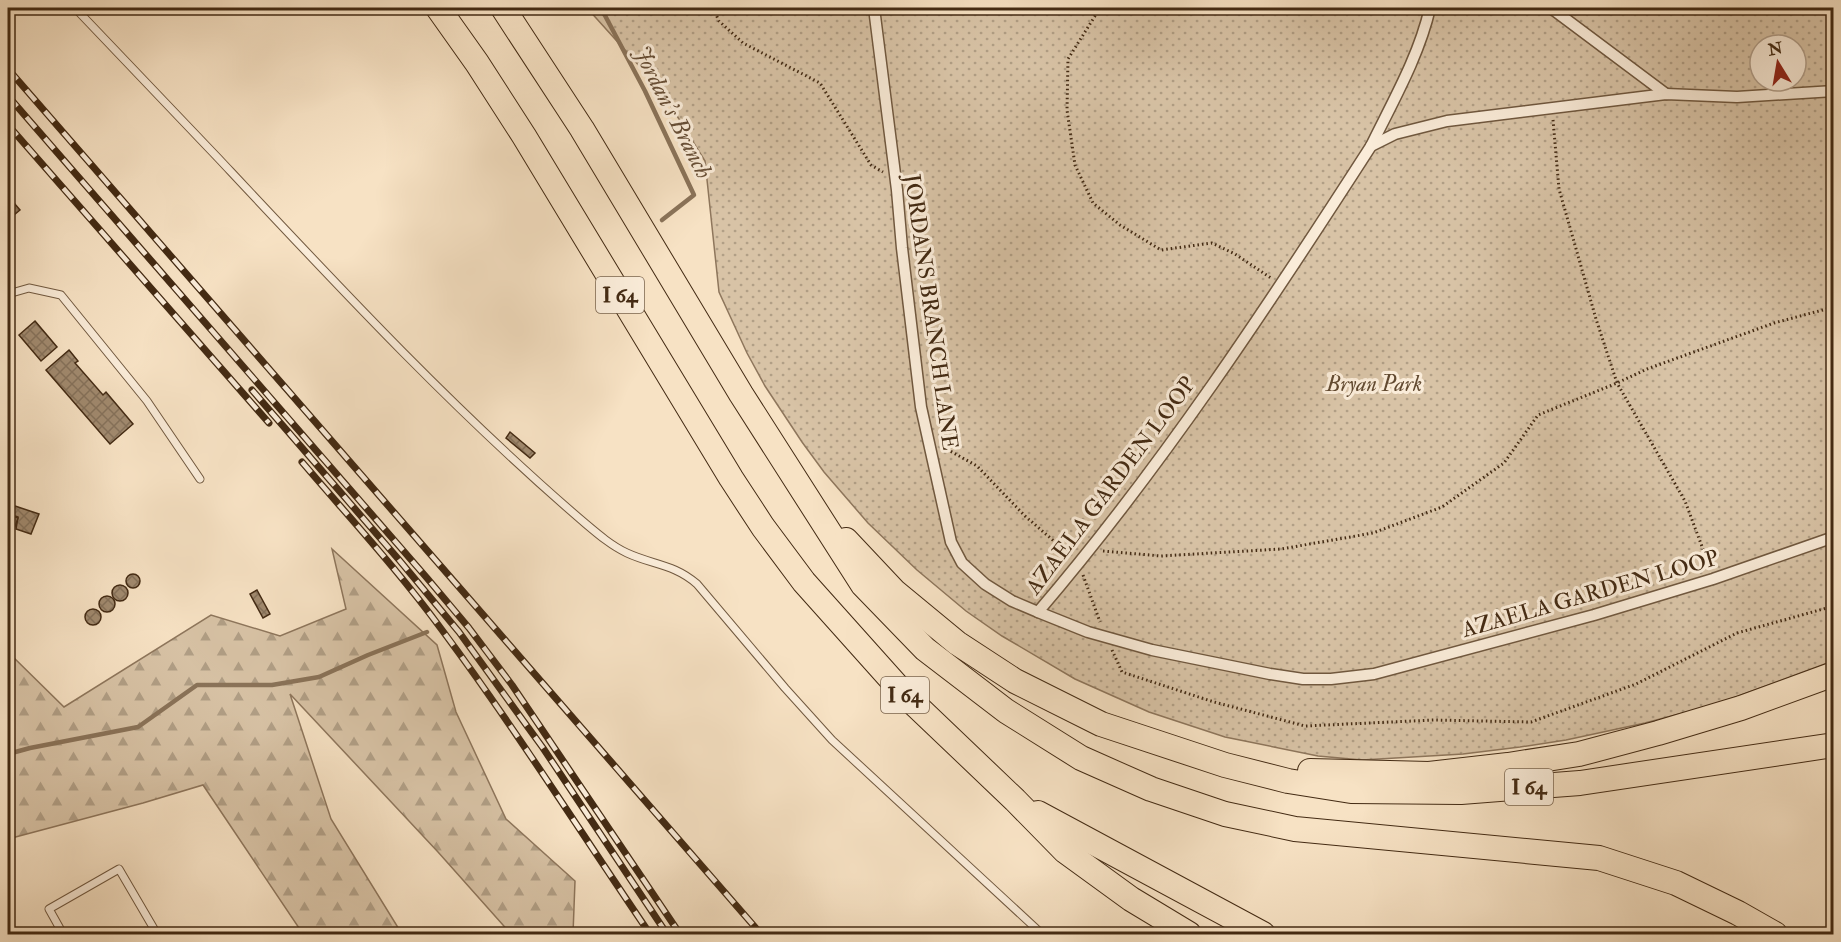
<svg xmlns="http://www.w3.org/2000/svg" width="1841" height="942" viewBox="0 0 1841 942" font-family="'IM FELL Double Pica',serif">
<defs>
<pattern id="grass-dots" width="8" height="8" patternUnits="userSpaceOnUse" patternTransform="scale(1.5)"><rect width="8" height="8" fill="#d8c3a6"/><path d="M2 2h.1M6 6h.1" fill="none" stroke="#b19f86" stroke-width="1.8" stroke-linecap="round"/></pattern>
<pattern id="forest-firs" width="22" height="20" patternUnits="userSpaceOnUse" patternTransform="scale(1.5)"><rect width="22" height="20" fill="#d8c3a6"/><path d="M5 1l3.5 6h-7zM16 11l3.5 6h-7z" fill="#b19f86"/></pattern>
<pattern id="building-cross-hatch" width="8" height="8" patternUnits="userSpaceOnUse" patternTransform="scale(1.5)"><rect width="8" height="8" fill="#a18a6f"/><path d="M0 0l8 8M0 8l8-8" fill="none" stroke="#85715a"/></pattern>
</defs>
<rect width="100%" height="100%" fill="#f7e2c4"/>
<filter id="stains"><feTurbulence type="fractalNoise" baseFrequency=".00333" numOctaves="4"/><feColorMatrix values="0 0 0 0 .2 0 0 0 0 .09 0 0 0 0 .02 0 0 0 .5 -.17"/></filter>
<radialGradient id="worn" r=".72"><stop offset=".6" stop-color="#630" stop-opacity="0"/><stop offset="1" stop-color="#630" stop-opacity=".3"/></radialGradient>
<path fill="url(#grass-dots)" stroke="#8e765c" stroke-width="1.5" fill-rule="evenodd" d="M587 8H1833V661L1717 704 1645 723 1566 740 1520 747 1463 754 1362 760 1318 756 1225 737 1149 712 1075 679 1002 636 966 611 917 570 868 523 824 472 802 442 765 386 747 353 719 292 705 161 661 90ZM1760 45H1796V81H1760Z"/>
<path fill="url(#forest-firs)" stroke="#8e765c" stroke-width="1.5" d="M332 549 437 645 456 712 506 819 575 881 573 934H511L438 852 290 694 331 819 402 934H303L203 785 143 803 8 839V652L64 707 211 615 280 636 346 609Z"/>
<g fill="none" stroke-linecap="round" stroke-linejoin="round">
<g stroke="#8a7359" stroke-width="4.5">
<path d="M601 8 645 91 694 195 662 220"/>
<path d="M8 754 30 748 138 727 197 685H272L319 677 368 655 427 632"/>
</g>
</g>
<g fill="url(#building-cross-hatch)" stroke="#432a13" stroke-width="1.5">
<path d="M8 184 14 191 8 196 20 210 14 215 8 208Z"/>
<path d="M35 321 57 347 41 361 19 335Z"/>
<path d="M69 350 78 361 75 363 103 395 106 392 133 424 110 444 46 370Z"/>
<path d="M510 432 535 453 530 458 506 438Z"/>
<path d="M15 506 39 514 31 534 16 529 18 517 12 515Z"/>
<path d="M8 515 18 518 9 544 8 543Z"/>
<circle cx="133" cy="581" r="7"/>
<circle cx="120" cy="593" r="8"/>
<path d="M257 590 270 614 263 618 250 594Z"/>
<circle cx="107" cy="604" r="8"/>
<circle cx="93" cy="617" r="8"/>
</g>
<g fill="none" stroke-linecap="round" stroke-linejoin="round">
<defs>
<g id="service">
<path d="M75 8C123 58 171 108 219 159 337 285 455 412 586 524 599 535 612 546 627 553 653 565 674 564 697 584L785 688 832 740 1042 934"/>
<path d="M8 294 29 288 61 295 147 401 200 479"/>
<path d="M63 934 49 909 119 869 157 934"/>
</g>
<g id="pedestrian">
<path d="M874 8 897 190 902 248 921 407 951 542 962 563 985 584 1012 601 1038 612"/>
<path d="M1551 8 1666 94"/>
<path d="M1834 91 1737 97 1666 94 1447 121 1395 134 1371 146C1268 306 1162 467 1038 612L1088 632 1152 650 1270 674 1303 679H1331L1374 674 1594 615 1713 579 1834 537"/>
<path d="M1371 146C1393 101 1419 56 1430 8"/>
</g>
<g id="motorway">
<path d="M438 8 477 63 524 136 731 478 763 527 804 582 906 696 1015 800 1065 851 1131 899 1189 934"/>
<path d="M503 8 582 129 741 394 863 585 925 649 1006 711 1081 758 1151 789 1225 814 1295 829 1599 858 1676 883 1738 913 1775 934"/>
<path d="M846 540 894 591 957 643 1015 681 1101 724 1225 765 1288 781 1351 791 1461 792 1580 783 1834 745"/>
<path d="M1310 771 1429 774 1508 765 1579 754 1658 733 1741 708 1834 674"/>
<path d="M1038 813 1263 934"/>
</g>
</defs>
<use href="#service" stroke="#70583f" stroke-width="9"/>
<use href="#pedestrian" stroke="#70583f" stroke-width="13"/>
<use href="#motorway" stroke="#432a13" stroke-width="26"/>
<g stroke="#432a13" stroke-width="3" stroke-dasharray="1.5 3" stroke-linecap="butt">
<path d="M713 8 719 21 743 43 820 83 871 165 883 172"/>
<path d="M1100 8 1068 59 1067 110 1075 165 1093 203 1120 225 1161 250 1212 243 1235 254 1271 278"/>
<path d="M1553 120 1559 189 1596 319 1617 383 1685 501 1710 568"/>
<path d="M943 447 977 466 1025 516 1070 555"/>
<path d="M1103 551 1161 556 1281 549 1373 533 1442 507 1504 463 1538 415 1617 383 1647 369 1774 323 1834 307"/>
<path d="M1083 575 1100 622"/>
<path d="M1112 650 1122 672 1214 702 1305 726 1434 720 1531 722 1636 684 1737 633 1834 606"/>
</g>
<use href="#service" stroke="#faecd9" stroke-width="7"/>
<use href="#pedestrian" stroke="#faecd9" stroke-width="10"/>
<use href="#motorway" stroke="#f7e2c4" stroke-width="24"/>
<defs>
<g id="rail">
<path d="M8 69 761 934"/>
<path d="M8 96 427 578 469 628 512 685 680 934"/>
<path d="M8 125 269 423"/>
<path d="M252 390 400 561 459 632 543 748 667 934"/>
<path d="M302 462C349 517 399 571 442 630 515 728 581 833 650 934"/>
</g>
</defs>
<use href="#rail" stroke="#432a13" stroke-width="7"/>
<use href="#rail" stroke="#faecd9" stroke-width="4.5" stroke-dasharray="14" stroke-linecap="butt"/>
</g>
<g text-anchor="middle" stroke-width="6" stroke-linejoin="round" paint-order="stroke">
<g fill="#faecd9" stroke="#7a644e" stroke-width="1.5">
<rect x="596" y="277" width="48" height="36" rx="4.5"/>
<rect x="881" y="677" width="48" height="36" rx="4.5"/>
<rect x="1505" y="769" width="48" height="36" rx="4.5"/>
</g>
<g font-size="21" font-weight="bold" fill="#432a13">
<text x="620" y="302">I 64</text>
<text x="905" y="702">I 64</text>
<text x="1529" y="794">I 64</text>
</g>
<g font-size="22" fill="#432a13" stroke="#faecd9">
<text transform="translate(932 312) rotate(82)" y="8">JORDANS BRANCH LANE</text>
<text transform="translate(1110 485) rotate(-53)" y="8">AZAELA GARDEN LOOP</text>
<text transform="translate(1590 593) rotate(-16)" y="8">AZAELA GARDEN LOOP</text>
</g>
<g font-size="22" font-style="italic" fill="#614930" stroke="#faecd9">
<text x="1374" y="391">Bryan Park</text>
</g>
<g font-size="24" font-style="italic" fill="#674e36" stroke="#faecd9">
<text transform="translate(673 112) rotate(63)" y="8">Jordan's Branch</text>
</g>
</g>
<rect width="1841" height="942" fill="none" stroke="#f7e2c4" stroke-width="30"/>
<rect x="9" y="9" width="1823" height="924" fill="none" stroke="#432a13" stroke-width="3"/>
<rect x="15" y="15" width="1811" height="912" fill="none" stroke="#432a13" stroke-width="1.5"/>
<g transform="translate(1778 63) rotate(349)"><circle r="28" fill="#faecd9" stroke="#b19e8a" stroke-width="1.5"/>
<path d="M0-4.5L10 22L0 15L-10 22Z" fill="#8f2418"/>
<text y="-9" font-size="16" font-weight="bold" text-anchor="middle" fill="#432a13">N</text>
</g>
<rect width="100%" height="100%" filter="url(#stains)"/>
<rect width="100%" height="100%" fill="url(#worn)"/>
</svg>
